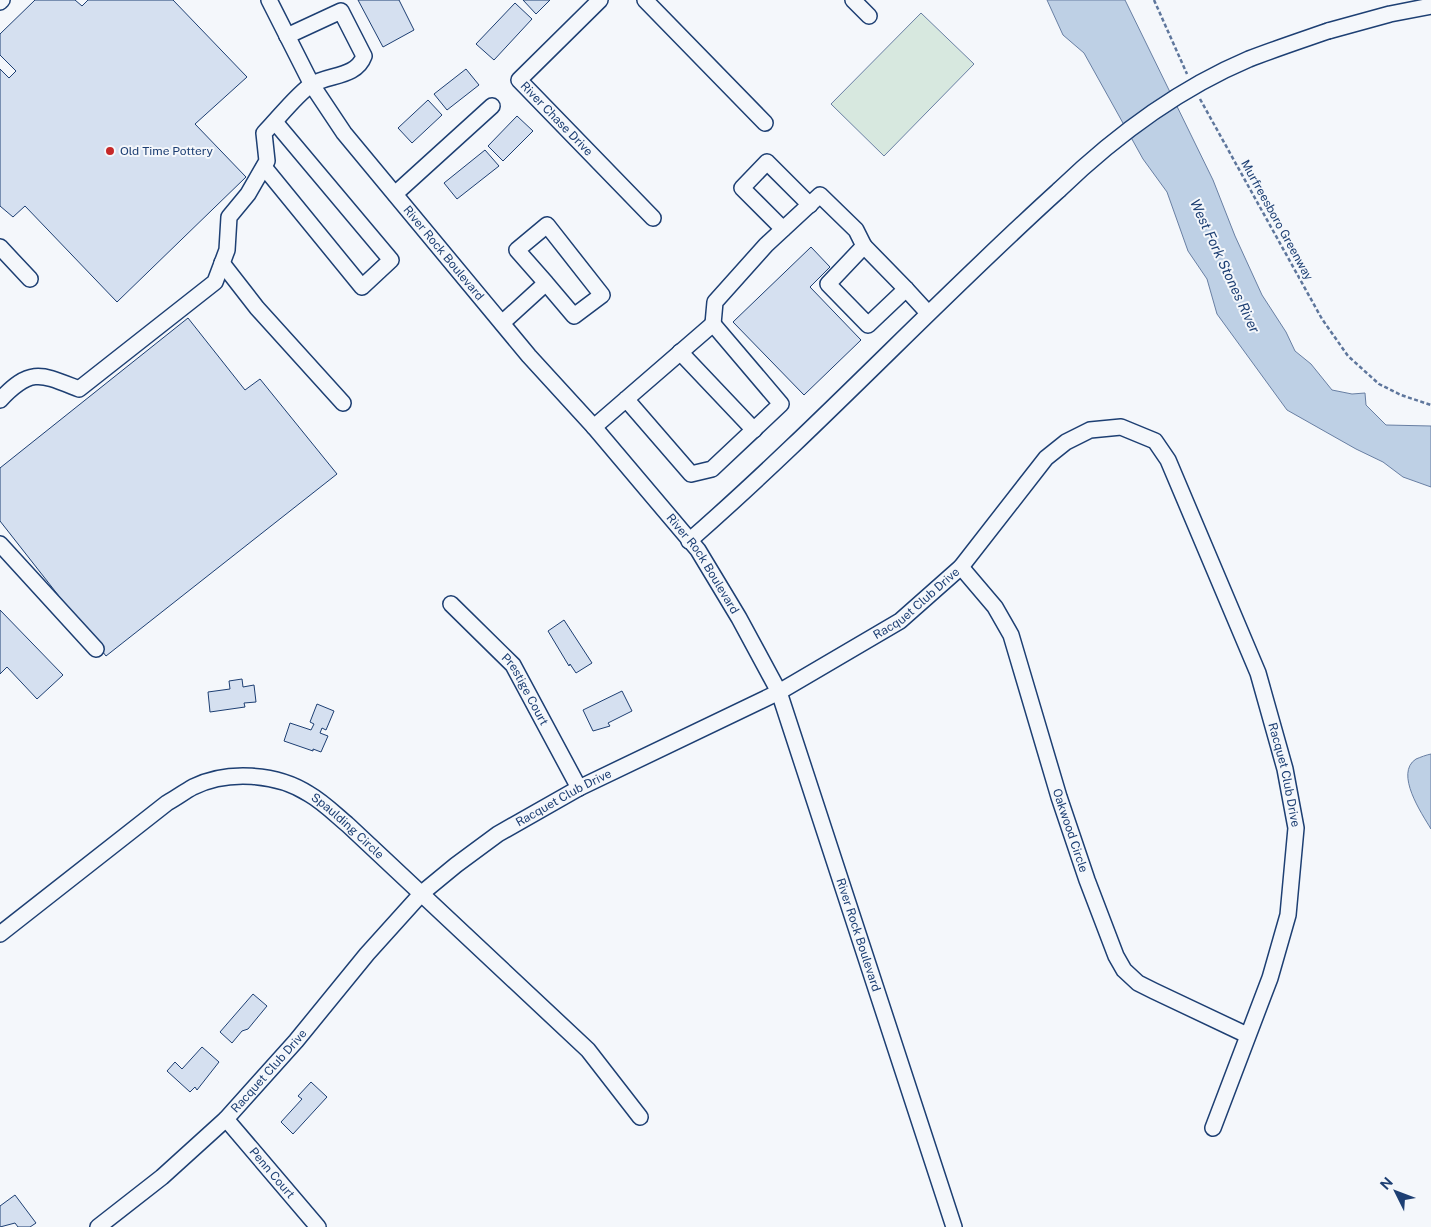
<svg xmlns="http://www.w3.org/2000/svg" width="1431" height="1227" viewBox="0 0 1431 1227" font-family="'Public Sans',sans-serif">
<rect width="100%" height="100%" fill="#f4f7fb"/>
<path fill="#d7e8df" stroke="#687fa3" d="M921 13 974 64 884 156 831 104Z"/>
<g fill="#bed0e5" stroke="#687fa3">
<path d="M1047 0H1125L1213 180 1235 236 1262 295 1286 332 1295 351 1311 364 1332 390 1352 394 1365 393 1366 405 1386 425 1431 426V487L1403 477 1383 462 1356 449 1287 410 1217 314 1207 279 1188 251 1167 192 1143 159 1084 53 1063 35Z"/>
<path d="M1431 754V829C1422 814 1394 773 1416 759 1421 757 1426 755 1431 754Z"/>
</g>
<g fill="#d5e0f0" stroke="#1d3f73">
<path d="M35 0H75L82 6 88 0H173L247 77 195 124 246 177 117 302 25 206 13 217 0 206V69L9 78 16 71 0 55V34Z"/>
<path d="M358 0H399L414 30 383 47Z"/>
<path d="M523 0H550L536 14Z"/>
<path d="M515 3 532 19 494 60 476 44Z"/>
<path d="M466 69 479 85 447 110 434 94Z"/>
<path d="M428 100 442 115 412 143 398 128Z"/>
<path d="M517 116 533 131 503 161 488 146Z"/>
<path d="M485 150 499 166 457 199 444 183Z"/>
<path d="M811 247 830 267 810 287 861 340 804 395 733 322Z"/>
<path d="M188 318 245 390 260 379 337 474 106 656 0 521V468Z"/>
<path d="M0 610 63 675 37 699 7 667 0 674Z"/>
<path d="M564 620 592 663 576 673 570 664 569 666 548 631Z"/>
<path d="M242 679 243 687 254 685 256 702 244 703 245 707 210 712 208 692 230 689 229 681Z"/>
<path d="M622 691 632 711 608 723 610 726 593 731 583 710Z"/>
<path d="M317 704 334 711 326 730 322 728 320 733 328 736 321 752 313 749V751L284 741 290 723 311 730 314 724 310 722Z"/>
<path d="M253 994 267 1006 248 1029 242 1031 232 1043 220 1032Z"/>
<path d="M202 1047 219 1062 197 1090 195 1087 190 1092 167 1071 175 1062 182 1069Z"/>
<path d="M311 1082 327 1097 293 1134 281 1122 302 1099 298 1096Z"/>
<path d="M15 1195 36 1223 30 1227H18L15 1223 0 1227V1206Z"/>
</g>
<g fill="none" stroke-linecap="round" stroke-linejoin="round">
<defs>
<g id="minor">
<path id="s1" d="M269 0 312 85 344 133 529 356 594 427 698 550 739 618 779 692 954 1227"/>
<path id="s2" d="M600 0 519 80 653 218"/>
<path d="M645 0 765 123"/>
<path d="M853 0 869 16"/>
<path d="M0 2 2 0"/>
<path d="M1328 31 1390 14 1431 6"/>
<path d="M264 167 362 287 391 260 275 122"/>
<path d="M395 194 492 106"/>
<path d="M783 229 742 188 767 162 810 205"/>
<path d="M864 246 906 289"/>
<path d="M0 247 30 279"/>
<path d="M222 263 257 308 343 403"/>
<path d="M502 323 546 283 517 250 547 225 602 295 574 316 546 283"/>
<path d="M713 324 715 302 766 245 820 195 856 230 864 246 828 284 868 325 906 289 928 313"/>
<path d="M680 352 754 430"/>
<path d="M0 400C31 367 41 374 79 389L215 282 227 250 229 217 248 194 267 161 264 133C277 120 297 94 311 85 329 74 356 78 364 56L341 11 287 36"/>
<path d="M594 427 713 324 781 404 712 469 691 474 626 399"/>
<path d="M689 541C817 429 933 304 1059 190"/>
<path d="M0 544 96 649"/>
<path id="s3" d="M961 567 995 607 1011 635 1059 797 1087 880 1116 956 1124 970 1138 983 1154 991 1247 1035"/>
<path id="s4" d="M451 604 513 665 579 788"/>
<path id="s5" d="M0 934 167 803C176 798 184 792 193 787 227 770 277 773 309 794 323 802 335 814 348 825L588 1050 640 1117"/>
<path id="s6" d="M226 1119 318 1227"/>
<path id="s7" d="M98 1227 162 1177 226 1119 296 1041 367 954 422 893 456 865 498 834 579 788 779 692 900 621 961 567 1046 458 1066 442 1090 430 1121 427 1155 441 1168 460 1258 673 1285 769 1296 828 1288 915 1270 978 1213 1128"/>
</g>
</defs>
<use href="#minor" stroke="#1d3f73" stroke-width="18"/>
<g stroke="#5e769c" stroke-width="2.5" stroke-dasharray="4 2.5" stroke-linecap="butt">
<path d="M1154 0 1187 74"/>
<path d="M1200 99 1322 319 1348 356 1379 384 1401 395 1431 405"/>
</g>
<use href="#minor" stroke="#f4f7fb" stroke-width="15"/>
<defs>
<path id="minor-bridge" d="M1059 190C1114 137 1178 89 1249 59 1275 49 1302 40 1328 31"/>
</defs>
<use href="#minor-bridge" stroke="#1d3f73" stroke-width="18" stroke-linecap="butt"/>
<use href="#minor-bridge" stroke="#f4f7fb" stroke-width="15"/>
</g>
<circle fill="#c62828" stroke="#f4f7fb" stroke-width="2" cx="110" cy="151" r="5"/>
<g text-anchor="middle" stroke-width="4" stroke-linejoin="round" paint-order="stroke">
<g font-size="12" fill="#1d3f73" stroke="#f4f7fb">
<text dy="4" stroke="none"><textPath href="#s2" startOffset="168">River Chase Drive</textPath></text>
<text transform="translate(1277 220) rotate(61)" y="4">Murfreesboro Greenway</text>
<text dy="4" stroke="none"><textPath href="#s1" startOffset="309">River Rock Boulevard</textPath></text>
<text dy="4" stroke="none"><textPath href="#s1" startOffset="714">River Rock Boulevard</textPath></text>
<text dy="4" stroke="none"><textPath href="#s7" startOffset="1042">Racquet Club Drive</textPath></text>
<text dy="4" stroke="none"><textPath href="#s4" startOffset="114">Prestige Court</textPath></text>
<text dy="4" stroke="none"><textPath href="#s7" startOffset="1718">Racquet Club Drive</textPath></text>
<text dy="4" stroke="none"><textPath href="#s7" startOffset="638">Racquet Club Drive</textPath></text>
<text dy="4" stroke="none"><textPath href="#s5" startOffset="414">Spaulding Circle</textPath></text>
<text dy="4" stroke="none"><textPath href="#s3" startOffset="289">Oakwood Circle</textPath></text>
<text dy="4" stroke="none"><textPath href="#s1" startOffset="1119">River Rock Boulevard</textPath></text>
<text dy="4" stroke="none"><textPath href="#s7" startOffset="232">Racquet Club Drive</textPath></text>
<text dy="4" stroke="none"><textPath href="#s6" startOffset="71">Penn Court</textPath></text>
</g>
<g font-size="12" fill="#1d3f73" stroke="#f4f7fb" text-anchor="start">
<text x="120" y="155">Old Time Pottery</text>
</g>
<g font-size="14" font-style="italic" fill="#1d3f73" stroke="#f4f7fb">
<text transform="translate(1225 266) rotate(65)" y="5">West Fork Stones River</text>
</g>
</g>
<g transform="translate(1396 1192) rotate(312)" stroke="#f4f7fb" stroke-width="4" paint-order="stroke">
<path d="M0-4L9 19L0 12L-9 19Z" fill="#1d3f73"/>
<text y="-8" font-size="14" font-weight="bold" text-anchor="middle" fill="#1d3f73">N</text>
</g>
</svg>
